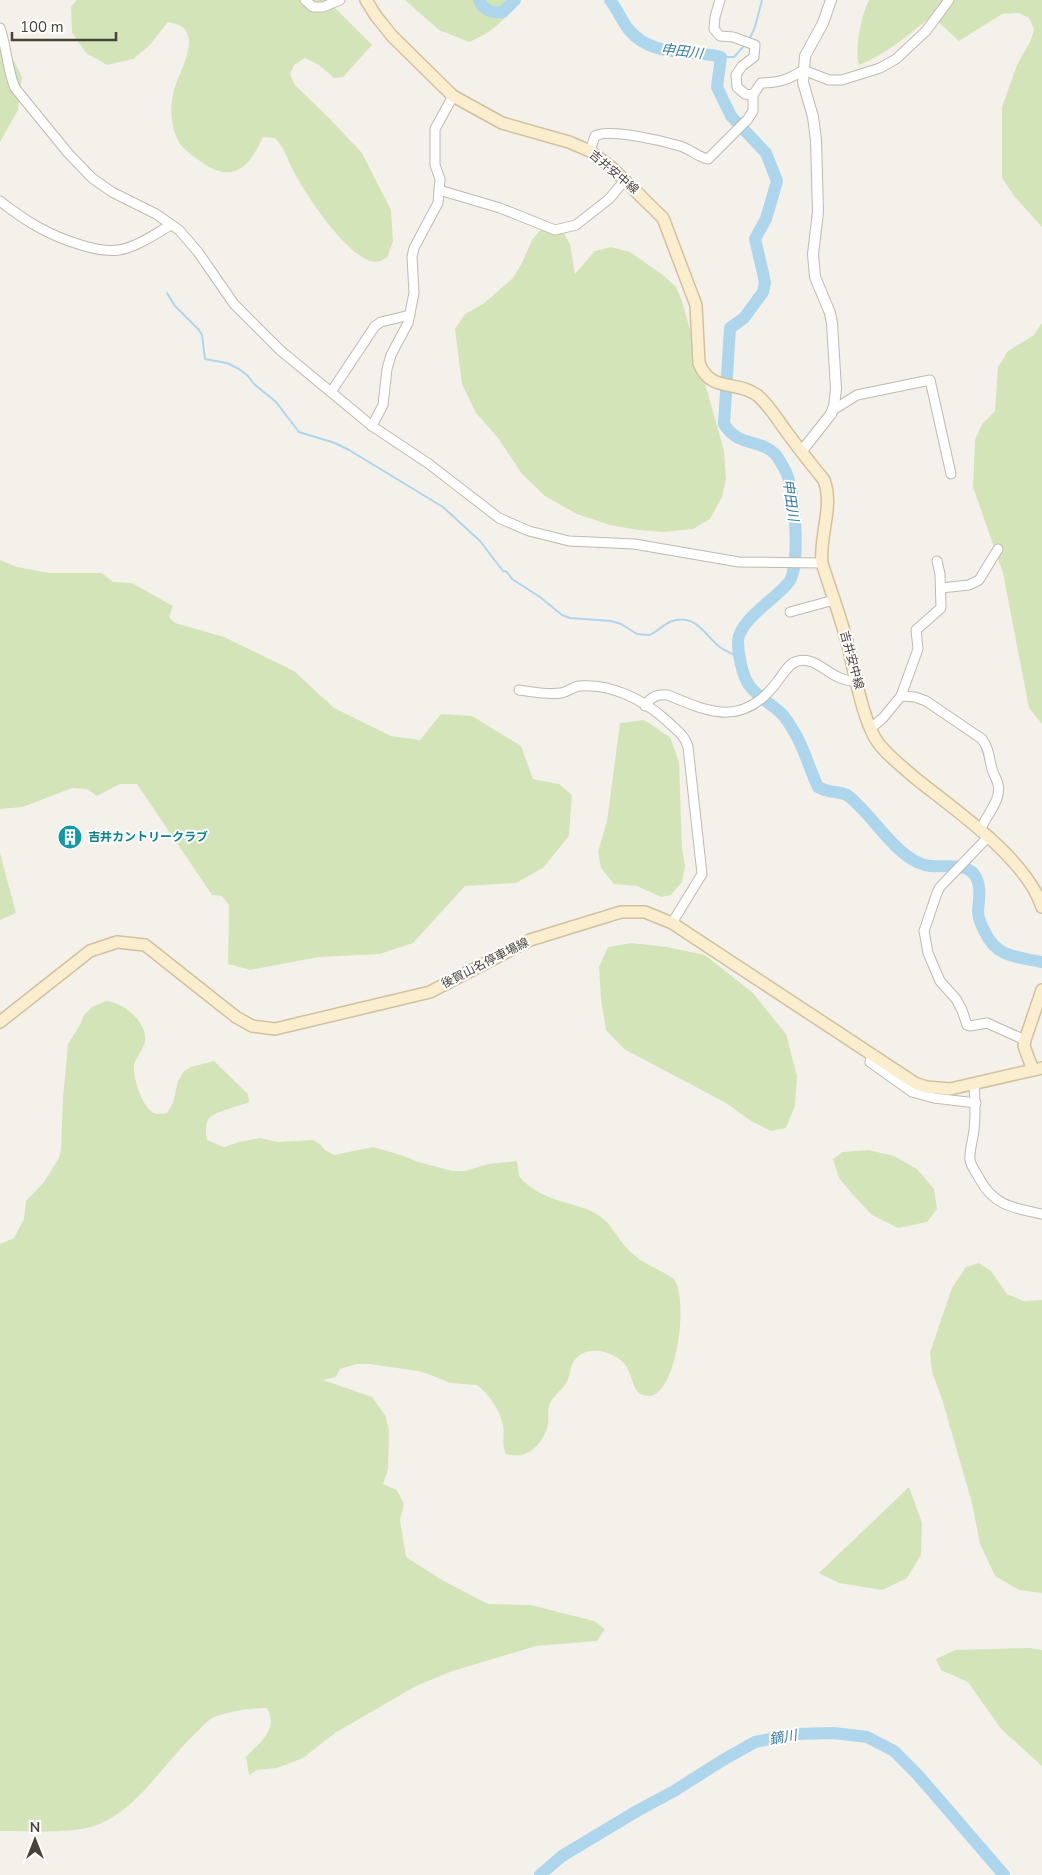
<svg xmlns="http://www.w3.org/2000/svg" width="1042" height="1875" viewBox="0 0 1042 1875" font-family="'Nunito Sans','Noto Sans JP',sans-serif">
<rect width="100%" height="100%" fill="#f4f1eb"/>
<g fill="#d3e5b8">
<path d="M77 0H327L372 45 343 77 334 78 319 65 305 58 294 65 290 74 295 85 329 118 362 153 391 210 393 241 387 258C383 259 379 262 376 262 349 261 306 195 294 172 286 157 287 152 275 138L263 137C249 168 232 185 200 161 193 156 182 149 178 140 171 128 170 108 173 95 175 78 201 41 182 27 179 24 172 23 168 22L149 46 133 59 107 65 86 53 72 33 71 7Z"/>
<path d="M405 0H518C503 22 494 31 469 42L439 30Z"/>
<path d="M869 0H1042V227L1014 196 1002 178V107L1017 65 1031 40 1034 29 1029 18 1019 13 1002 14 959 41 932 16C909 34 887 54 859 65 854 51 862 13 869 0Z"/>
<path d="M0 48 14 61 22 77 18 110 0 142Z"/>
<path d="M542 228H561L570 244 575 274 595 251 611 247 630 252 663 275 676 287 682 301 724 451 726 479 722 497 710 519 693 529 663 532 638 530 610 525 577 514 545 496 522 474 498 438 476 413 462 384 455 329 465 314 483 304 513 278 522 263 532 240Z"/>
<path d="M1042 323V724L1029 708 1003 573 973 487 975 440 982 424 995 411 998 367 1008 351 1034 335Z"/>
<path d="M0 560 17 567 49 573H102L113 582 132 583 173 606 169 617 175 623 224 637 294 671 334 708 391 736 420 740 441 714 472 716 521 746 533 779 559 784 572 795 569 836 543 868 516 883 465 886 413 943 380 954 319 957 250 970 228 964 229 905 222 896 212 895 137 784H120L97 796 87 789 72 788 23 807 0 809Z"/>
<path d="M644 720 670 737 679 762 682 848 685 866 682 882 671 895 661 897 637 886 614 884 601 868 598 852 607 821 620 723Z"/>
<path d="M0 853 16 913 0 920Z"/>
<path d="M631 943 667 947 705 955 753 993 786 1034 797 1076 795 1106 786 1128 771 1131 751 1121 726 1103 624 1049 606 1030 601 1000 599 967 608 947Z"/>
<path d="M106 1001C123 1002 148 1022 145 1042 143 1050 135 1058 134 1066 133 1078 142 1105 152 1112 156 1115 162 1114 167 1113L173 1103 178 1081 184 1071 191 1067 214 1061 248 1094 249 1102C241 1106 211 1112 208 1120 205 1126 206 1134 207 1140L224 1147 239 1142 260 1138 278 1142 313 1140 320 1144 325 1150 334 1155 373 1147 404 1156 418 1162 453 1171H465L488 1164 517 1161 519 1176C539 1200 565 1200 591 1211 613 1221 616 1240 634 1255 646 1265 661 1270 674 1279 689 1299 677 1393 650 1396 645 1396 640 1395 637 1391 632 1384 631 1374 626 1366 616 1351 586 1343 574 1361 570 1367 570 1375 567 1382 562 1390 554 1395 550 1403 547 1409 549 1418 548 1425 543 1444 527 1461 506 1454 501 1444 505 1437 503 1426 501 1412 489 1394 477 1385L450 1383 431 1375 418 1371 369 1364H357L340 1369 336 1377 323 1380 372 1397 385 1415 389 1430 388 1469 383 1484 397 1490 404 1504 400 1520 406 1557 442 1580 488 1604 531 1605 594 1621 605 1629 597 1641 536 1646 450 1672 416 1686 335 1733 303 1758 277 1768 257 1770 249 1775 246 1757C260 1742 279 1729 267 1708 256 1707 220 1713 211 1719 206 1722 202 1727 197 1732 165 1761 142 1804 102 1823 77 1835 28 1831 0 1831V1244L14 1238 24 1219 26 1201 44 1182 59 1158 61 1150 63 1098 68 1044 81 1023 83 1016 92 1007Z"/>
<path d="M869 1150 894 1156 917 1169 934 1189 937 1209 927 1222 898 1228 872 1215 854 1196 839 1178 833 1159 843 1152Z"/>
<path d="M979 1263 991 1271 1007 1294 1024 1301 1042 1300V1593L1019 1590 995 1576 980 1544 972 1503 942 1399 932 1372 930 1353 940 1323 952 1288 966 1267Z"/>
<path d="M909 1487 922 1523 921 1555 907 1578 882 1590 839 1583 819 1573Z"/>
<path d="M1030 1648 1042 1650V1766L1001 1729 968 1682 941 1670 936 1659 955 1650Z"/>
</g>
<g fill="none" stroke-linecap="round" stroke-linejoin="round">
<g stroke="#add5ec" stroke-width="2">
<path d="M749 40 755 27 762 0"/>
<path d="M721 57H734L744 46"/>
<path d="M167 293 175 306 199 330 202 335 205 359 227 363 239 369 248 376 254 384 276 402 299 432 335 443 349 450 443 507 480 541 503 571 507 572 512 579 540 597 562 615 570 618 611 621 621 624 637 634 649 635C658 632 666 621 676 620 698 616 706 637 721 648 728 652 735 655 741 660"/>
</g>
<g stroke="#add5ec" stroke-width="12">
<path d="M479 0C484 11 492 13 503 12L515 0"/>
<path d="M610 0C617 9 622 21 629 30 653 58 688 49 721 57L717 87 731 116 766 153 777 181 766 219 755 239 765 282 763 292 744 318 730 328 724 424C739 448 759 438 775 454 779 458 782 465 785 470 795 486 801 566 789 582 777 598 739 620 738 641 738 654 742 675 749 685 757 697 771 703 781 713 787 719 792 728 796 735 805 751 810 770 818 787 828 793 838 791 847 795 853 799 859 806 864 811 880 828 897 853 919 863 935 871 962 860 974 874 982 885 979 899 978 911 978 919 981 925 985 932 996 957 1017 957 1042 962"/>
<path d="M540 1875 562 1856 637 1811 674 1791 723 1760 755 1742 794 1734 834 1733 867 1737 894 1751 918 1775 1004 1875"/>
</g>
<defs>
<g id="minor">
<path d="M305 0 313 7H323L340 0"/>
<path d="M720 0 715 17 714 29 720 36 733 37 755 45 754 57 742 66 736 75 737 87 745 94 753 95"/>
<path d="M0 28C7 48 7 69 15 88L68 153 92 178 112 192 156 214 179 230 198 252 234 304 280 350 372 426 429 464 499 518 529 531 569 541 634 544 739 562 822 563"/>
<path d="M590 151 595 136C609 128 663 141 680 146 690 149 698 157 708 159L748 119 753 111V95L761 83C777 83 789 80 803 70L829 80H842L880 68 896 59 926 31 949 0"/>
<path d="M439 190 500 208 555 230 576 225 609 199 625 180"/>
<path d="M0 201C27 222 48 235 81 245 94 249 106 252 119 250 137 247 155 234 171 225"/>
<path d="M331 392 375 326 381 322 410 315"/>
<path d="M833 410 857 395 930 380 951 474"/>
<path d="M372 426 383 405 387 369 391 355 408 323 414 293 412 257 414 248 438 203 440 179 435 165V129L453 96"/>
<path d="M941 588 969 585 979 580 998 549"/>
<path d="M790 612 834 600"/>
<path d="M519 690C532 692 548 695 561 693 567 692 573 687 579 686 611 683 644 700 667 721 675 729 685 735 688 747L702 874 672 923"/>
<path d="M901 696 915 697 926 701 982 739C988 747 989 755 991 765 992 772 996 777 998 784 1002 801 985 816 980 831"/>
<path d="M645 706C651 696 658 694 668 695 712 714 744 726 777 682 783 675 788 663 798 661 812 657 824 670 836 676 843 680 850 681 858 682"/>
<path d="M871 728 883 718 901 696 918 649 916 630 941 608 940 574 937 561"/>
<path d="M988 837 940 887 937 893 924 931 928 953 940 981 956 999 962 1010 967 1025 970 1026 987 1023 1025 1040"/>
<path d="M872 1054 870 1062 912 1092 934 1098 976 1103"/>
<path d="M974 1084C975 1099 976 1114 974 1130 973 1140 969 1151 970 1160 971 1166 976 1172 979 1178 994 1206 1013 1208 1042 1214"/>
</g>
<path id="tertiary" d="M801 452 831 414 834 406 836 389 832 323 830 313 815 277 813 254 818 212 816 140 813 117 803 82 805 56 823 23 831 0"/>
<g id="secondary">
<path d="M366 0 376 16 392 36 453 96 502 123 569 142 590 151 611 167 663 218 696 305 699 363C710 393 737 380 757 395 769 405 777 419 786 431 798 448 811 464 824 480 834 507 819 535 822 563 830 589 840 615 847 642 854 669 863 724 879 744 889 757 903 767 915 778 955 810 1026 858 1042 907"/>
<path d="M0 1022 90 951 117 942 145 945 236 1017 252 1026 275 1029 430 992 530 940 621 912H645L672 923 915 1083 926 1087 950 1089 1042 1068"/>
<path d="M1033 1070 1024 1046 1025 1040 1042 990"/>
</g>
</defs>
<use href="#minor" stroke="#c0b9ae" stroke-width="11"/>
<use href="#tertiary" stroke="#c0b9ae" stroke-width="12"/>
<use href="#secondary" stroke="#d1c19e" stroke-width="14"/>
<use href="#minor" stroke="#fff" stroke-width="9"/>
<use href="#tertiary" stroke="#fff" stroke-width="10"/>
<use href="#secondary" stroke="#fbeecf" stroke-width="11"/>
</g>
<defs>
<symbol id="building-disc" viewBox="-11 -11 22 22"><circle r="9.5" fill="#0f9aa8" stroke="#fff"/><path d="M-4-6H4V6H1V3H-1V6H-4ZM-2.5-4.3h1.7v1.8h-1.7ZM.8-4.3h1.7v1.8H.8ZM-2.5-1h1.7V.8h-1.7ZM.8-1h1.7V.8H.8Z" fill="#fff"/></symbol>
</defs>
<g fill-rule="evenodd">
<use href="#building-disc" x="56" y="823" width="28" height="28"/>
</g>
<g text-anchor="middle" stroke-width="4" stroke-linejoin="round" paint-order="stroke">
<g font-size="12" fill="#484239" stroke="#fff">
<text transform="translate(614 172) rotate(40)" y="4">吉井安中線</text>
<text transform="translate(852 660) rotate(75)" y="4">吉井安中線</text>
<text transform="translate(485 963) rotate(-27)" y="4">後賀山名停車場線</text>
</g>
<g font-size="12" font-weight="bold" fill="#0d838f" stroke="#fff" text-anchor="start">
<text x="88" y="841">吉井カントリークラブ</text>
</g>
<g font-size="14" font-style="italic" fill="#377ca6" stroke="#fff">
<text transform="translate(682 51) rotate(7)" y="5">申田川</text>
<text transform="translate(791 500) rotate(82)" y="5">申田川</text>
<text transform="translate(783 1737) rotate(-10)" y="5">鏑川</text>
</g>
</g>
<g transform="translate(35 1840)" stroke="#ffffff" stroke-width="4" paint-order="stroke">
<path d="M0-4L9 19L0 12L-9 19Z" fill="#484239"/>
<text y="-8" font-size="14" font-weight="bold" text-anchor="middle" fill="#484239">N</text>
</g>
<path d="M12 32v8h104v-8" fill="none" stroke="#484239" stroke-width="2.5"/>
<text x="20" y="32" font-size="15" fill="#484239" stroke="#ffffff" stroke-width="4" paint-order="stroke">100 m</text>
</svg>
